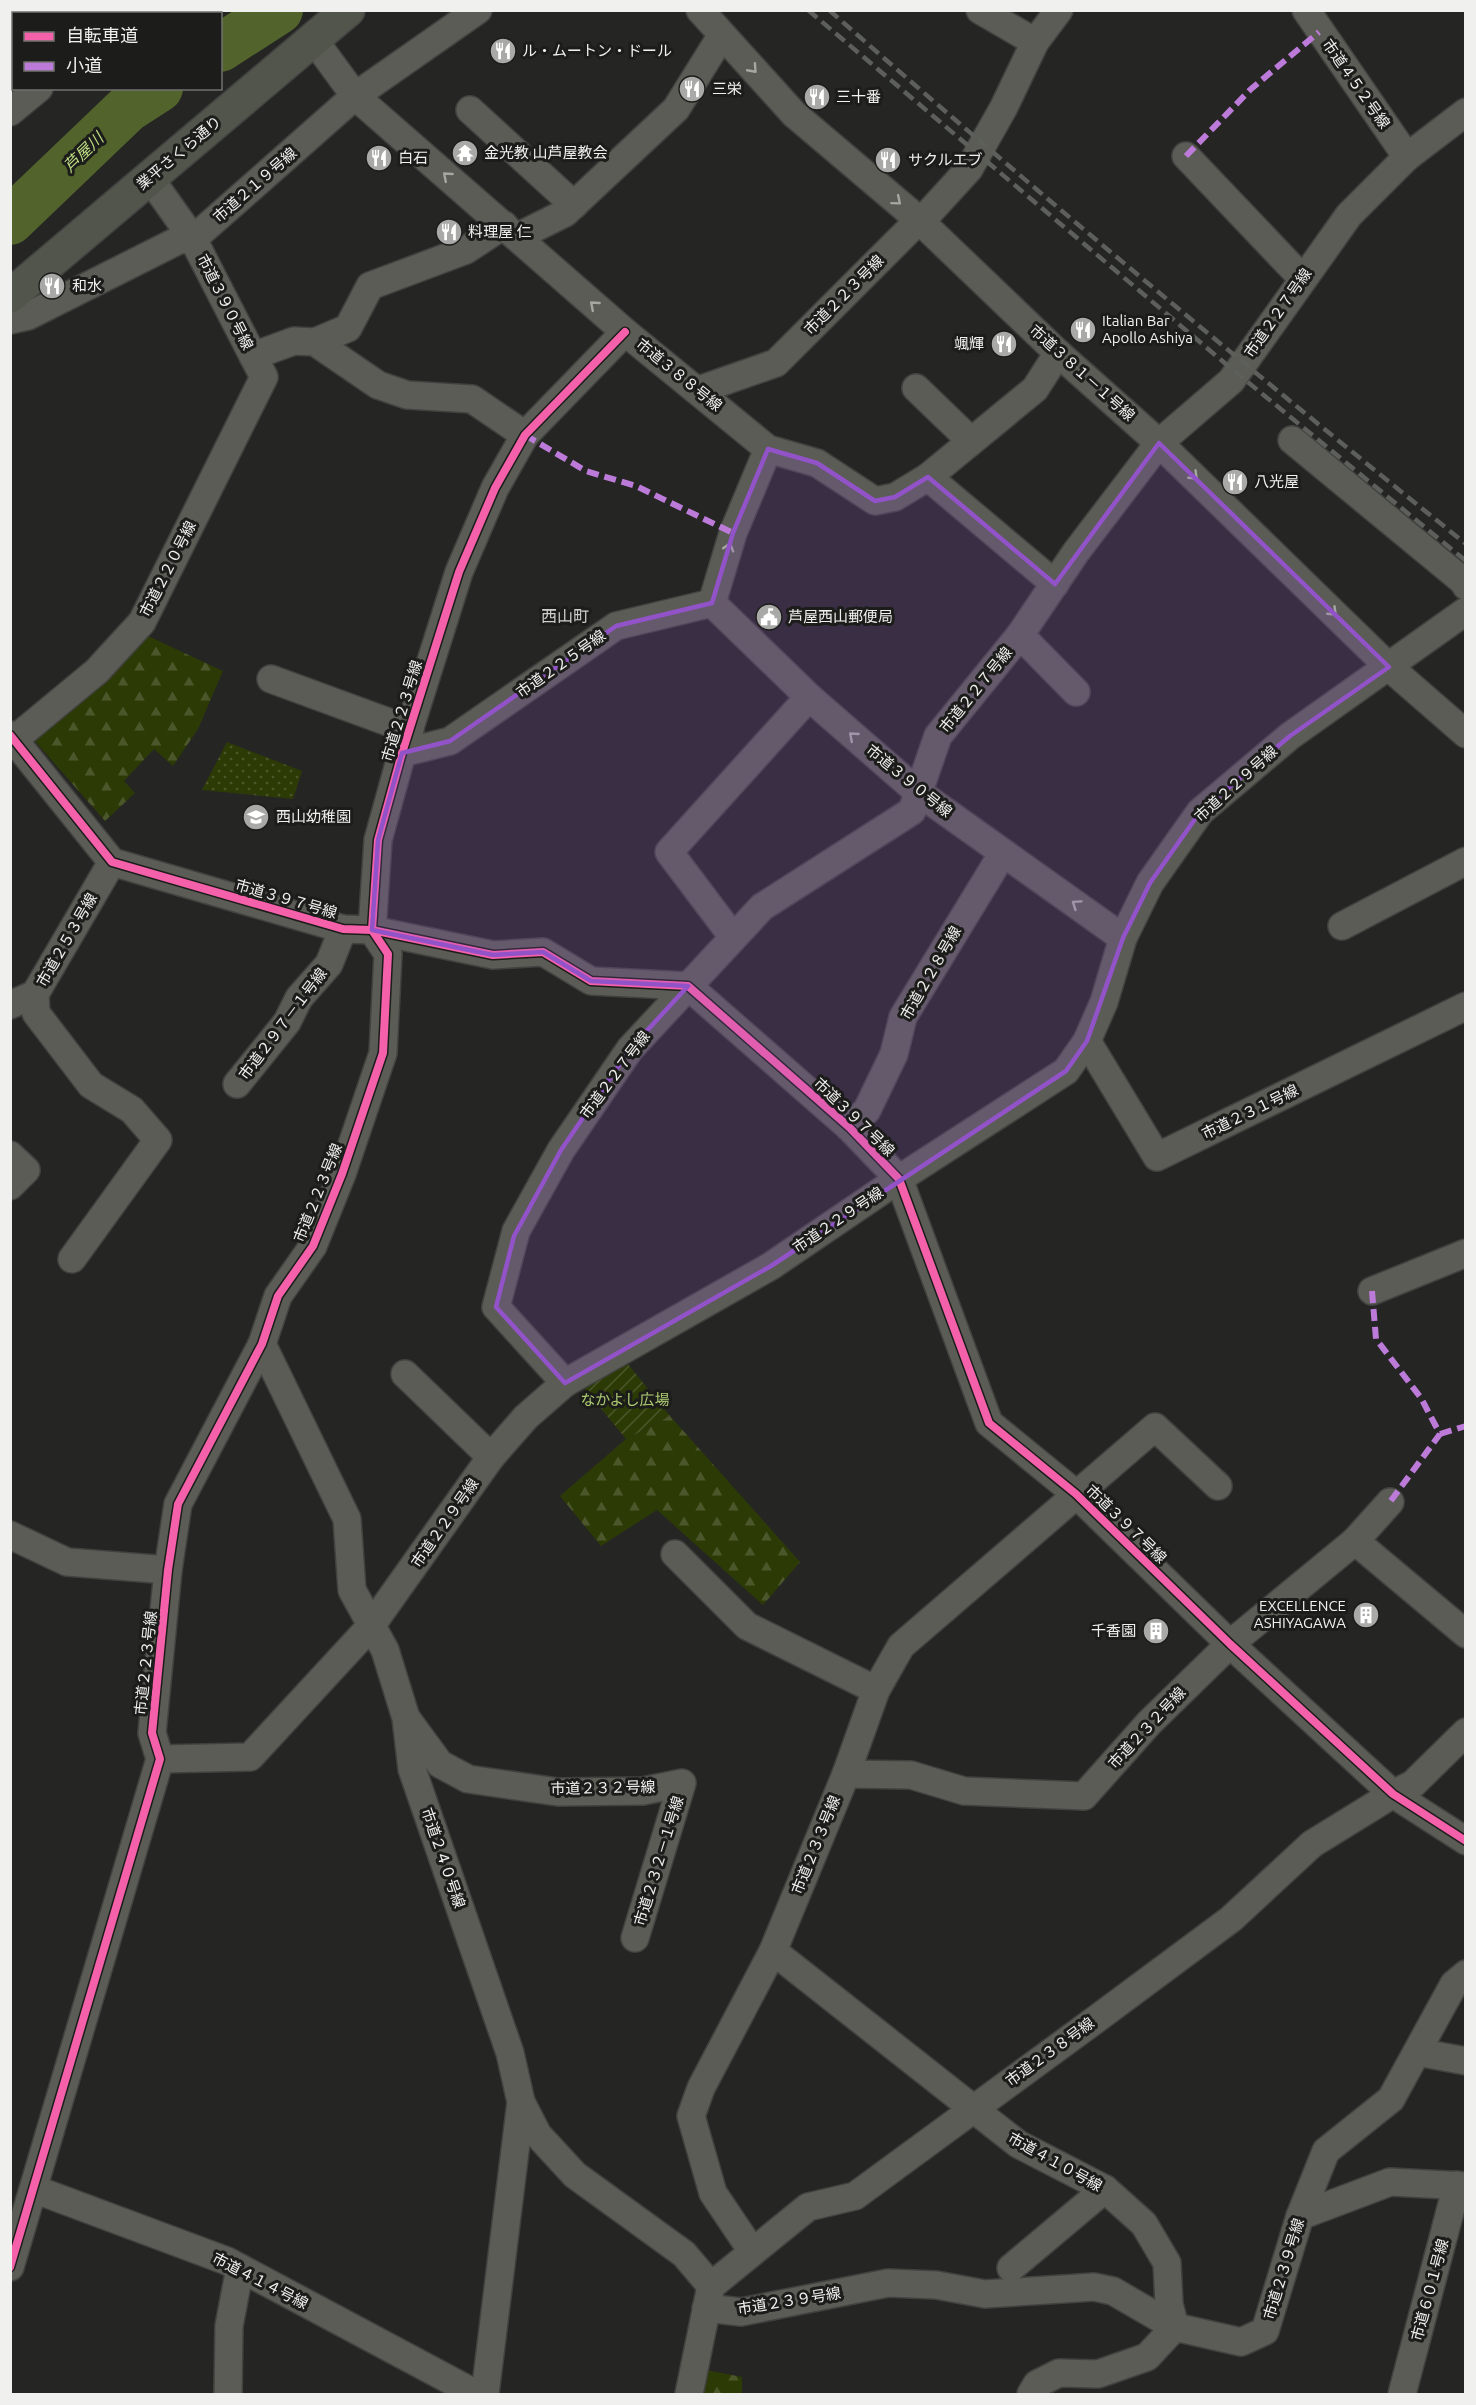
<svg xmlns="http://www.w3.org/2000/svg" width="1476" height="2405" viewBox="0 0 1476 2405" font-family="Ubuntu,'Noto Sans JP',sans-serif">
<defs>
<pattern id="forest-firs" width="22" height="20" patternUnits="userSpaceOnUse" patternTransform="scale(1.5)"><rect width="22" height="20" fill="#2c3a05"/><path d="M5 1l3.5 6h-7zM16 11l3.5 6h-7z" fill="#4b572a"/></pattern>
<pattern id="park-dots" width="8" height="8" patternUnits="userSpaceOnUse" patternTransform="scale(1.5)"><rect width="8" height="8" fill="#2c3a05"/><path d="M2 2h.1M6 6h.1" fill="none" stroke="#4b572a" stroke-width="1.8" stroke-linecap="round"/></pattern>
<pattern id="garden-furrows" width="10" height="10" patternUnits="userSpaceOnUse" patternTransform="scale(1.5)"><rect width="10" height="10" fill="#2c3a05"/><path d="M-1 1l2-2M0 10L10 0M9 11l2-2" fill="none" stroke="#4b572a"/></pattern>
</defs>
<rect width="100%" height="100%" fill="#252524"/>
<g fill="url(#forest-firs)">
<path d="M148 636 223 671 198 729 173 766 154 749 124 781 135 793 105 821 33 739Z"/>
<path d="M670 1416 800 1562 763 1605 657 1510 601 1546 560 1496 626 1439Z"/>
<path d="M706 2370 742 2377V2394H702Z"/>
</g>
<path fill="url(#park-dots)" d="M227 742 302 771 293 799 202 790Z"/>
<path fill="url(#garden-furrows)" d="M627 1363 670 1416 626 1439 584 1388Z"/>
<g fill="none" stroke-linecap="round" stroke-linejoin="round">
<g stroke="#52642c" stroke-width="48">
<path d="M220 48 279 10"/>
<path d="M10 221 128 108 159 88"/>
</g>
<defs>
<g id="street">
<path d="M700 10 794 114 919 220 1058 353 1159 443 1389 667 1466 734"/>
<path d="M980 10 1035 42"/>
<path d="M1306 10 1407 157"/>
<path d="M131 14 134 10"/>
<path d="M314 40 355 96 625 332 768 449 817 463 875 501 895 497 928 477 1055 584"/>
<path d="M470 110 574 205"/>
<path d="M10 112 39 88"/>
<path d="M1186 156 1302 278"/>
<path d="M149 177 193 239 253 356 294 341 315 342 378 385 407 395 472 399 525 435"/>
<path d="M517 237 565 213 676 109 722 35"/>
<path d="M10 320 28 316 179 240 193 239 355 96 478 10"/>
<path d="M315 342 348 328 370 286 466 250 504 225"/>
<path d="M916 388 971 441"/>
<path d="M699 390 776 363 919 220 927 215 969 169 1004 107 1035 42 1059 10"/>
<path d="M1292 440 1463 581 1466 586"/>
<path d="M928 477 1035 389 1058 353"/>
<path d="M712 603 809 697 918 792 1123 938"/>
<path d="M712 603 733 533 768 449"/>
<path d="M1020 635 1076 692"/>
<path d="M271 679 410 730"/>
<path d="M10 735 112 862 343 929 372 930 493 955 543 952 591 981 688 986 849 1127 899 1179 989 1423 1076 1494 1230 1644 1393 1794 1466 1841"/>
<path d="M10 743 97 671 142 622 264 377 253 356"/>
<path d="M402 753 450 741 616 626 712 603"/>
<path d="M1342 926 1466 861"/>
<path d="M733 937 669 852 809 697"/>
<path d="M35 994 36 1013 91 1085 132 1110 158 1140 72 1259"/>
<path d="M10 1005 35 994 112 862"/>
<path d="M1087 1041 1157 1157 1466 1006"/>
<path d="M237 1084 287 1022 299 998 329 964 343 929"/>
<path d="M849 1127 867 1110 894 1054 903 1017 1003 853"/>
<path d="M10 1155 26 1170 10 1186"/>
<path d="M1372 1291 1466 1253"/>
<path d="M262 1344 347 1519 352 1590 385 1650 406 1718 412 1769 510 2053 521 2102 485 2394"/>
<path d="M405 1374 491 1457"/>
<path d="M565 1383 496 1307 516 1231 561 1150 630 1049 762 907 912 811 938 736 1020 635 1076 552 1159 443 1231 381 1349 215 1407 157 1466 112"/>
<path d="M10 1535 67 1562 168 1570"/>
<path d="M1355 1541 1466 1634"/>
<path d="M675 1554 747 1626 876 1690"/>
<path d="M407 1719 440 1764 468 1779 558 1792 643 1791 682 1783 635 1938"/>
<path d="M160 1759 250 1757 371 1626 491 1457 526 1417 565 1383 771 1266 899 1179 1066 1071 1087 1041 1104 1002 1123 938 1150 883 1200 812 1290 736 1466 611"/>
<path d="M846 1774 911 1775 964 1791 1084 1796 1149 1723 1230 1644 1355 1541 1390 1502"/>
<path d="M773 1951 1018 2144 1105 2189 1144 2224 1167 2263 1169 2304 1175 2327 1147 2357 1098 2374 1059 2373 1037 2384 1031 2394"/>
<path d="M1417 2052 1466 2061"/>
<path d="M521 2102 538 2135 575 2175 684 2254 711 2286"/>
<path d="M34 2189 227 2261 476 2394"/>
<path d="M1300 2216 1390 2182 1466 2186"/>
<path d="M752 2251 713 2193 691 2116 701 2088 773 1951 846 1774 876 1690 901 1646 1155 1427 1218 1486"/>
<path d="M10 2267 160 1759 152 1733 168 1570 178 1504 262 1344 278 1296 313 1246 342 1174 383 1053 388 954 372 930 378 840 402 753 459 572 495 488 525 435 625 332"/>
<path d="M1011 2268 1105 2189"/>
<path d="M706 2308 741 2312 888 2283 936 2285 985 2294 1094 2287 1113 2291 1175 2327 1241 2342 1265 2331 1300 2216 1326 2151 1391 2099 1454 1984 1466 1974"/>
<path d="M228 2394 229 2326 240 2268"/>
<path d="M689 2394 711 2286 808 2207 855 2196 1091 2023 1231 1919 1312 1844 1393 1794 1413 1784 1466 1732"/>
<path d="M1402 2394 1457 2185"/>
</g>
<path id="secondary" d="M10 296 348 10"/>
</defs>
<use href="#street" stroke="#414240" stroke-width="30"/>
<use href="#secondary" stroke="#414240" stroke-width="36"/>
<use href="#street" stroke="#5b5c55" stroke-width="27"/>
<use href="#secondary" stroke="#51554b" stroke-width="33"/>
<g stroke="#5d5f5a" stroke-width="4.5" stroke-dasharray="12 6" stroke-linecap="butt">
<path d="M808 10 1227 365 1466 561"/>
<path d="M829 10C1037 193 1250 370 1466 544"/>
</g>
<g stroke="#bd7bd9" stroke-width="6" stroke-dasharray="12 6" stroke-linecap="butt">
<path d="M1186 156 1251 89 1319 32"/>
<path d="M525 435 586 471 636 486 733 533"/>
<path d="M1372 1291 1376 1339 1421 1398 1440 1434 1390 1502"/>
<path d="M1440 1434 1466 1426"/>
</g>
<defs>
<g id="cycleway">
<path d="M10 735 112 862 343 929 372 930 493 955 543 952 591 981 688 986 849 1127 899 1179 989 1423 1076 1494 1230 1644 1393 1794 1466 1841"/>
<path d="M10 2267 160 1759 152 1733 168 1570 178 1504 262 1344 278 1296 313 1246 342 1174 383 1053 388 954 372 930 378 840 402 753 459 572 495 488 525 435 625 332"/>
</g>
</defs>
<use href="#cycleway" stroke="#1c1d1a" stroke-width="11"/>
<use href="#cycleway" stroke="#f560ab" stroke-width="8"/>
</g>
<defs><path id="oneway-chevron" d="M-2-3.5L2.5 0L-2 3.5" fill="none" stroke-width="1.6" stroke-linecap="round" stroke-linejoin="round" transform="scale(1.5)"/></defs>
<g stroke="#a6a6a2">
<use href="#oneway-chevron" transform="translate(753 69) rotate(48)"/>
<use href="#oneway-chevron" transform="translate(447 176) rotate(-139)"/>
<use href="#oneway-chevron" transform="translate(897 201) rotate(40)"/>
<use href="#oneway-chevron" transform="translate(594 305) rotate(-139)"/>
<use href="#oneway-chevron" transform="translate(1194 476) rotate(44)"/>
<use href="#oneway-chevron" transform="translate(729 547) rotate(-73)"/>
<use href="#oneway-chevron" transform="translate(1333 612) rotate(44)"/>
<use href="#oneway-chevron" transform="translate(853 736) rotate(-139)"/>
<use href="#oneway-chevron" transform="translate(1076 904) rotate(-145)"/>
</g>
<path fill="#9253c9" fill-opacity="0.2" stroke="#9253c9" stroke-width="4.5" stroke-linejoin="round" d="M1159 443 1389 667 1290 736 1200 812 1150 883 1123 938 1087 1041 1066 1071 771 1266 565 1383 496 1307 514 1236 561 1150 630 1049 688 986 591 981 543 952 493 955 372 930 378 840 402 753 450 741 616 626 712 603 733 533 768 449 817 463 875 501 895 497 928 477 1055 584Z"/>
<defs>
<symbol id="restaurant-disc" viewBox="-11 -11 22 22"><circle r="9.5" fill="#a9aaa8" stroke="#1c1d1a"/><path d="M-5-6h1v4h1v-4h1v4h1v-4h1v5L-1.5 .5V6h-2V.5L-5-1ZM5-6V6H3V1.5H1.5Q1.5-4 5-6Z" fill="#fff"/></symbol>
<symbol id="temple-disc" viewBox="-11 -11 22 22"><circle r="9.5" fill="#a9aaa8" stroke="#1c1d1a"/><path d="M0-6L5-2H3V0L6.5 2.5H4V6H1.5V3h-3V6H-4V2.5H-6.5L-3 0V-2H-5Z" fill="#fff"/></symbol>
<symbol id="civic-disc" viewBox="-11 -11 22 22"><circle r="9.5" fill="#a9aaa8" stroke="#1c1d1a"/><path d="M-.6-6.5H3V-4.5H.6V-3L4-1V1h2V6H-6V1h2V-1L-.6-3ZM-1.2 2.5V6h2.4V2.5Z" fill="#fff"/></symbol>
<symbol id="school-disc" viewBox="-11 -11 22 22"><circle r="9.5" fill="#a9aaa8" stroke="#1c1d1a"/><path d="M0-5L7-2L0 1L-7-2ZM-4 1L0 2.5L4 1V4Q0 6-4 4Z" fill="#fff"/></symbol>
<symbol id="building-disc" viewBox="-11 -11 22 22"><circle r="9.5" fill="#a9aaa8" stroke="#1c1d1a"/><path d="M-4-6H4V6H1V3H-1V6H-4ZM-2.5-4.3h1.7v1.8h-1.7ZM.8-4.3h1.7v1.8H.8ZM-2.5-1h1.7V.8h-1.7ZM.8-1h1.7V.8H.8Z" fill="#fff"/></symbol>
</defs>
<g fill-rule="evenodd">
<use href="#restaurant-disc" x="488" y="36" width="30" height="30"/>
<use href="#restaurant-disc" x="677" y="74" width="30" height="30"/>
<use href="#restaurant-disc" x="802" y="82" width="30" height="30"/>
<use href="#temple-disc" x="450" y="138" width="30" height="30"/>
<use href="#restaurant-disc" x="364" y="143" width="30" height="30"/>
<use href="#restaurant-disc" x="873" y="145" width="30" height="30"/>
<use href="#restaurant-disc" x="434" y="217" width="30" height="30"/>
<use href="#restaurant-disc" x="37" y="271" width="30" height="30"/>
<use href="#restaurant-disc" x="1068" y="315" width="30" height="30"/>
<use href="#restaurant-disc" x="989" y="329" width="30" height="30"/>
<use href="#restaurant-disc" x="1220" y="467" width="30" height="30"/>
<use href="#civic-disc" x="754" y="602" width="30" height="30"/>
<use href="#school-disc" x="241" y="802" width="30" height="30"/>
<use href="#building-disc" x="1351" y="1600" width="30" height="30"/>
<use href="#building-disc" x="1141" y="1616" width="30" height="30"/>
</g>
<g text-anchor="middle" stroke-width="6" stroke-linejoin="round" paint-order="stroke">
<g font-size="15" fill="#f0f1ef" stroke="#1c1d1a" text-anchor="start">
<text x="522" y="56">ル・ムートン・ドール</text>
<text x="712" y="94">三栄</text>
<text x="836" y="102">三十番</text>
<text x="484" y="158">金光教 山芦屋教会</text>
<text x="398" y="163">白石</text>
<text x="908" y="165">サクルエブ</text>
<text x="468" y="237">料理屋 仁</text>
<text x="72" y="291">和水</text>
<text x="1102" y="326">Italian Bar<tspan x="1102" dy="17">Apollo Ashiya</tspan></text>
<text x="984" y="349" text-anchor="end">颯輝</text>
<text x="1254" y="487">八光屋</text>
<text x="788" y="622">芦屋西山郵便局</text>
<text x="276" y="822">西山幼稚園</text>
<text x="1346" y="1611" text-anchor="end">EXCELLENCE<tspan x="1346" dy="17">ASHIYAGAWA</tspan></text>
<text x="1136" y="1636" text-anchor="end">千香園</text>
</g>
<g font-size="15" fill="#f0f1ef" stroke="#1c1d1a">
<text transform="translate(1356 84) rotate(55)" y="5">市道４５２号線</text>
<text transform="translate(179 153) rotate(-40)" y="5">業平さくら通り</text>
<text transform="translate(255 185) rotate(-41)" y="5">市道２１９号線</text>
<text transform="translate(844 295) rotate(-45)" y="5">市道２２３号線</text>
<text transform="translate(225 302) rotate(63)" y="5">市道３９０号線</text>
<text transform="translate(1278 313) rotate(-55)" y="5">市道２２７号線</text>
<text transform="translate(1082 373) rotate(42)" y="5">市道３８１－１号線</text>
<text transform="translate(679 375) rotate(39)" y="5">市道３８８号線</text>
<text transform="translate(168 569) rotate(-63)" y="5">市道２２０号線</text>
<text transform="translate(561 664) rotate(-35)" y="5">市道２２５号線</text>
<text transform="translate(976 690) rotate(-51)" y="5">市道２２７号線</text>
<text transform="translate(402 711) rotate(-73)" y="5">市道２２３号線</text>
<text transform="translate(909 781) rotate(39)" y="5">市道３９０号線</text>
<text transform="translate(1236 784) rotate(-42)" y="5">市道２２９号線</text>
<text transform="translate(286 899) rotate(16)" y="5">市道３９７号線</text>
<text transform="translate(67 940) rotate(-60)" y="5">市道２５３号線</text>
<text transform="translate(931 973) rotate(-60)" y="5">市道２２８号線</text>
<text transform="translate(283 1024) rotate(-53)" y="5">市道２９７－１号線</text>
<text transform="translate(615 1075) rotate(-53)" y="5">市道２２７号線</text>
<text transform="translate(1250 1112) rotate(-26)" y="5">市道２３１号線</text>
<text transform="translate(854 1117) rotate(44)" y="5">市道３９７号線</text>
<text transform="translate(318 1193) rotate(-68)" y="5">市道２２３号線</text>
<text transform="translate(838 1220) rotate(-34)" y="5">市道２２９号線</text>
<text transform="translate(445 1523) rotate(-55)" y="5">市道２２９号線</text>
<text transform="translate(1126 1524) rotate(44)" y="5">市道３９７号線</text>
<text transform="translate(146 1663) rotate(-84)" y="5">市道２２３号線</text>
<text transform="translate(1147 1728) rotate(-47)" y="5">市道２３２号線</text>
<text transform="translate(603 1788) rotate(-1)" y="5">市道２３２号線</text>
<text transform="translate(816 1845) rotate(-68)" y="5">市道２３３号線</text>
<text transform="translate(443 1858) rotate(71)" y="5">市道２４０号線</text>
<text transform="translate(659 1861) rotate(-73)" y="5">市道２３２－１号線</text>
<text transform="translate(1050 2052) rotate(-36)" y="5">市道２３８号線</text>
<text transform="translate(1055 2162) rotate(29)" y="5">市道４１０号線</text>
<text transform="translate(1284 2269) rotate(-73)" y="5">市道２３９号線</text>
<text transform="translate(260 2281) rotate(27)" y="5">市道４１４号線</text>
<text transform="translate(1430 2290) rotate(-75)" y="5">市道６０１号線</text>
<text transform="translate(789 2301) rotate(-9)" y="5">市道２３９号線</text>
</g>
<g font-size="15" fill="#aecb73" stroke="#1c1d1a">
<text x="625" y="1405">なかよし広場</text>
</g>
<g font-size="16" font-style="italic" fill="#bedc83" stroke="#1c1d1a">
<text transform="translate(83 152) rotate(-44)" y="6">芦屋川</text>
</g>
<g font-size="16" fill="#cecfcc" stroke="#1c1d1a">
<text x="565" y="622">西山町</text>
</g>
</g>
<rect width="1476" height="2405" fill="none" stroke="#f0f1ef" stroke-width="24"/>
<rect x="12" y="12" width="210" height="78" fill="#1c1d1a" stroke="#71726f" stroke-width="1.5"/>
<rect x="24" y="32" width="30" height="9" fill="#f560ab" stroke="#71726f" stroke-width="1.5"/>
<text x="66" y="42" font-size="18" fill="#f0f1ef">自転車道</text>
<rect x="24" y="62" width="30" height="9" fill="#bd7bd9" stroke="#71726f" stroke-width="1.5"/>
<text x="66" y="72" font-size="18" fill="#f0f1ef">小道</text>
</svg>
